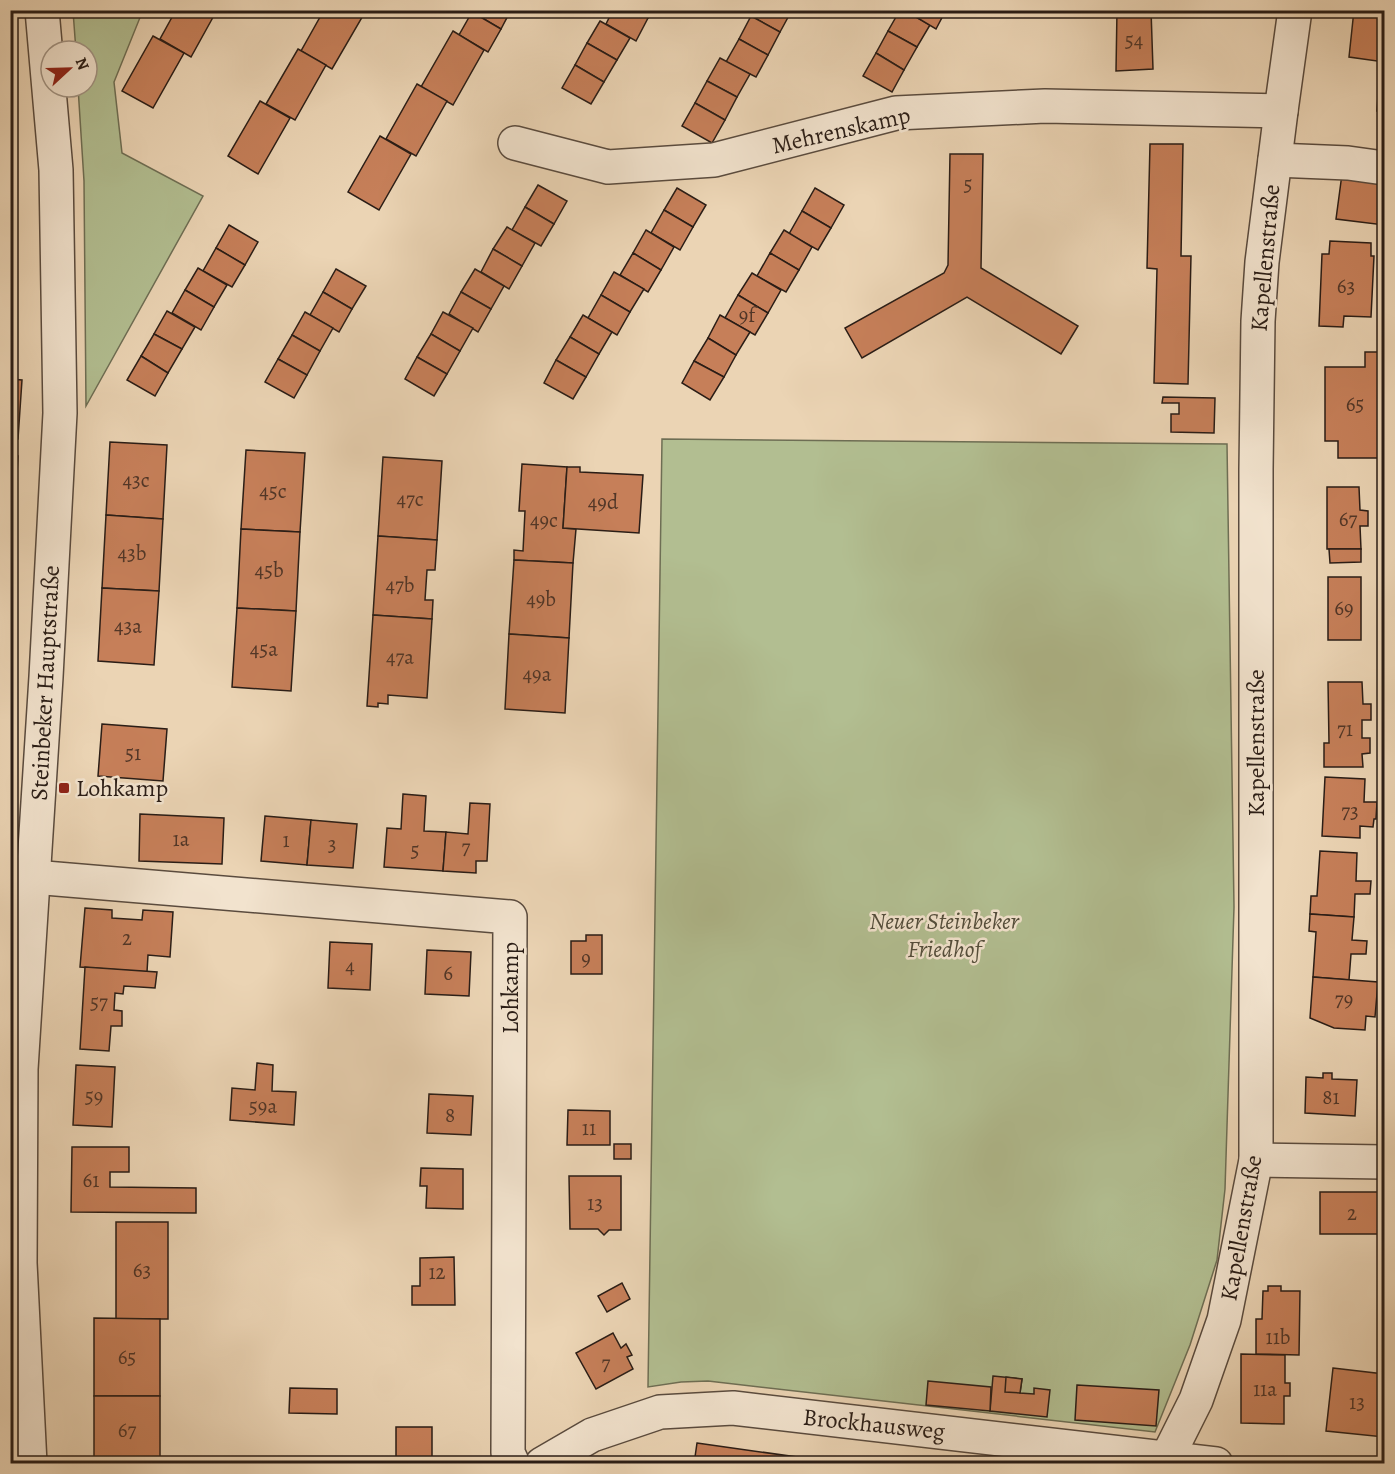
<svg xmlns="http://www.w3.org/2000/svg" width="1395" height="1474" viewBox="0 0 1395 1474" font-family="Alegreya,serif">
<rect width="100%" height="100%" fill="#ebd4b4"/>
<filter id="stains"><feTurbulence type="fractalNoise" baseFrequency=".00333" numOctaves="4"/><feColorMatrix values="0 0 0 0 .2 0 0 0 0 .09 0 0 0 0 .02 0 0 0 .5 -.17"/></filter>
<radialGradient id="worn" r=".72"><stop offset=".6" stop-color="#630" stop-opacity="0"/><stop offset="1" stop-color="#630" stop-opacity=".3"/></radialGradient>
<g fill="#b2be91" stroke="#6e6e54" stroke-width="1.5">
<path d="M73 11H144L141 15 114 82 122 153 203 196 86 406 84 181 78 87H87V51H76Z"/>
<path d="M662 439 1227 444 1234 907 1225 1189 1217 1260 1190 1345 1155 1432 708 1381 681 1382 648 1387Z"/>
</g>
<g fill="#c67f59" stroke="#2a1d16" stroke-width="1.5">
<path d="M176 10H217L191 57 160 39Z"/>
<path d="M324 10H359L364 14 332 69 301 51Z"/>
<path d="M359 10H372L368 16Z"/>
<path d="M473 10H511L501 29 472 12Z"/>
<path d="M613 10H635L648 18 636 41 606 24Z"/>
<path d="M635 10H653L648 18Z"/>
<path d="M755 10H792L780 32 751 16Z"/>
<path d="M900 10H904L930 25 917 47 888 31Z"/>
<path d="M907 10H946L936 29 906 11Z"/>
<path d="M1117 10H1151L1153 69 1116 71Z"/>
<path d="M1354 10 1384 13V62L1349 57Z"/>
<path d="M472 12 501 29 488 52 459 35Z"/>
<path d="M751 16 780 32 768 55 739 39Z"/>
<path d="M600 21 630 38 617 60 587 43Z"/>
<path d="M453 31 484 50 453 105 421 87Z"/>
<path d="M888 31 917 47 904 70 876 53Z"/>
<path d="M153 36 184 53 153 108 122 91Z"/>
<path d="M739 39 768 55 756 77 726 62Z"/>
<path d="M587 43 617 60 604 82 575 65Z"/>
<path d="M298 49 326 65 295 120 266 104Z"/>
<path d="M876 53 904 70 892 92 863 76Z"/>
<path d="M720 58 750 74 737 97 707 81Z"/>
<path d="M575 65 604 82 591 104 562 88Z"/>
<path d="M707 81 737 97 725 120 695 103Z"/>
<path d="M417 84 447 101 416 156 386 139Z"/>
<path d="M1378 95H1384V144H1379L1383 111H1377Z"/>
<path d="M260 101 290 118 258 174 228 156Z"/>
<path d="M695 103 725 120 712 143 682 126Z"/>
<path d="M380 136 411 154 379 210 348 192Z"/>
<path d="M1150 144H1183L1181 256H1191L1188 384 1154 383 1157 269 1147 268Z"/>
<path d="M950 154H983L981 268 1078 326 1061 354 967 297 862 358 845 328 944 273 948 265Z"/>
<path d="M1342 174 1384 180V225L1336 219Z"/>
<path d="M538 185 567 201 554 224 525 207Z"/>
<path d="M677 188 706 205 693 227 664 210Z"/>
<path d="M815 188 844 205 831 228 802 211Z"/>
<path d="M525 207 554 224 541 246 512 230Z"/>
<path d="M664 210 693 227 680 250 651 233Z"/>
<path d="M802 211 831 228 818 250 789 234Z"/>
<path d="M229 225 258 242 245 265 216 248Z"/>
<path d="M507 227 535 243 522 266 493 249Z"/>
<path d="M646 230 674 247 661 270 633 253Z"/>
<path d="M784 230 812 247 799 270 770 253Z"/>
<path d="M1330 241 1371 243V256H1374L1371 317 1344 316 1343 327 1319 326 1322 254H1329Z"/>
<path d="M216 248 245 265 232 287 203 271Z"/>
<path d="M493 249 522 266 509 289 481 272Z"/>
<path d="M633 253 661 270 648 292 620 275Z"/>
<path d="M770 253 799 270 786 292 757 276Z"/>
<path d="M198 268 227 285 214 307 185 290Z"/>
<path d="M336 269 366 286 352 309 323 292Z"/>
<path d="M475 269 504 286 491 309 461 292Z"/>
<path d="M614 272 644 289 630 312 601 295Z"/>
<path d="M752 273 781 290 768 313 738 295Z"/>
<path d="M185 290 214 307 201 330 172 313Z"/>
<path d="M323 292 352 309 339 332 310 315Z"/>
<path d="M461 292 491 309 478 332 449 314Z"/>
<path d="M601 295 630 312 617 335 588 318Z"/>
<path d="M738 295 768 313 755 335 725 318Z"/>
<path d="M167 311 195 327 182 349 154 334Z"/>
<path d="M305 312 333 328 320 351 292 335Z"/>
<path d="M443 312 473 328 460 351 431 334Z"/>
<path d="M583 315 612 332 599 354 570 337Z"/>
<path d="M720 315 750 332 736 355 708 338Z"/>
<path d="M154 334 182 349 168 373 141 356Z"/>
<path d="M431 334 460 351 447 374 417 357Z"/>
<path d="M292 335 320 351 307 375 278 359Z"/>
<path d="M570 337 599 354 586 377 556 360Z"/>
<path d="M708 338 736 355 724 377 694 361Z"/>
<path d="M1365 352H1384V458H1338V441H1325V367H1365Z"/>
<path d="M141 356 168 373 155 396 127 380Z"/>
<path d="M417 357 447 374 434 396 405 379Z"/>
<path d="M278 359 307 375 294 398 265 382Z"/>
<path d="M556 360 586 377 573 399 544 383Z"/>
<path d="M694 361 724 377 710 400 682 383Z"/>
<path d="M10 379 22 380 18 439 10 438Z"/>
<path d="M1163 397 1215 398 1214 433 1171 432V414H1179V403H1162Z"/>
<path d="M10 438 17 439 16 456H18L15 506H10Z"/>
<path d="M110 442 167 445 163 519 106 515Z"/>
<path d="M246 450 305 453 300 532 241 529Z"/>
<path d="M383 457 442 461 437 540 378 536Z"/>
<path d="M522 464 567 467 563 528 576 529 573 563 514 560V550L523 551 525 511H519Z"/>
<path d="M567 467H580V472L643 475 639 533 563 528Z"/>
<path d="M1327 487H1359L1360 510 1368 511V526H1360L1361 549H1327Z"/>
<path d="M10 506H15L11 572H10Z"/>
<path d="M106 515 163 519 159 591 102 588Z"/>
<path d="M241 529 300 532 296 611 237 608Z"/>
<path d="M378 536 437 540 435 570H427L425 600H433L432 619 373 615Z"/>
<path d="M1329 549H1361V562L1330 563Z"/>
<path d="M514 560 573 563 569 638 509 634Z"/>
<rect x="1328" y="577" width="33" height="63"/>
<path d="M102 588 159 591 154 665 98 661Z"/>
<path d="M237 608 296 611 291 691 232 687Z"/>
<path d="M373 615 432 619 427 698 388 695V704L378 703V707L367 706Z"/>
<path d="M509 634 569 638 565 713 505 709Z"/>
<path d="M1378 668H1384V725H1379Z"/>
<path d="M1328 682H1362L1363 704H1371V720H1362V738H1370V753L1362 754 1363 767H1324V743H1329Z"/>
<path d="M102 724 167 729 163 781 98 776Z"/>
<path d="M1384 762V812L1380 811Z"/>
<path d="M1325 777 1365 779 1364 802H1377L1376 819H1374L1373 827 1360 826V838L1322 836Z"/>
<path d="M403 794 426 796 424 831 446 832 443 871 384 867 387 828 401 829Z"/>
<path d="M470 803 490 804 487 861H476V873L443 871 446 832 468 834Z"/>
<path d="M140 814 224 818 222 864 139 861Z"/>
<path d="M265 816 311 820 307 865 261 861Z"/>
<path d="M311 820 357 824 353 868 307 865Z"/>
<path d="M1320 851 1357 853 1356 881H1371L1370 894H1355L1354 917 1310 914 1311 896H1317Z"/>
<path d="M85 908 112 910V918L142 920 143 910 173 912 170 957 148 955 147 972 80 967Z"/>
<path d="M1310 914 1354 917 1352 940 1367 941 1366 954H1351L1349 980 1313 977 1316 932 1309 931Z"/>
<path d="M586 935H602V974H571V941H586Z"/>
<path d="M330 942 372 944 370 990 328 988Z"/>
<path d="M427 950 471 952 469 996 425 994Z"/>
<path d="M85 967 157 972 155 988 124 986 123 994 115 993 114 1010 122 1011V1026H111L109 1051 80 1049Z"/>
<path d="M1313 977 1378 982 1375 1017 1366 1016 1365 1030 1334 1028 1310 1018Z"/>
<path d="M257 1063 273 1065 272 1091 296 1092 294 1125 230 1120 232 1088 255 1090Z"/>
<path d="M76 1065 115 1067 112 1127 73 1125Z"/>
<path d="M1323 1073H1332V1079L1357 1080 1355 1116 1305 1113 1306 1077 1323 1078Z"/>
<path d="M429 1094 473 1096 471 1135 427 1133Z"/>
<path d="M568 1110 610 1111V1145H567Z"/>
<rect x="614" y="1144" width="17" height="15"/>
<path d="M72 1147H129V1172H110V1187L196 1188V1213L71 1212Z"/>
<path d="M421 1168 463 1169V1209L426 1208 427 1186H420Z"/>
<path d="M569 1176H621V1230H609L604 1235 598 1229H570Z"/>
<rect x="1320" y="1192" width="64" height="42"/>
<rect x="116" y="1222" width="52" height="97"/>
<path d="M454 1257 455 1305H412V1286H420V1258Z"/>
<path d="M622 1283 630 1299 607 1312 598 1296Z"/>
<path d="M1268 1286H1281V1291H1300L1299 1355 1256 1354V1319H1262L1263 1291H1268Z"/>
<path d="M94 1318 160 1319V1396H94Z"/>
<path d="M613 1333 621 1348 626 1344 632 1355 627 1357 633 1369 596 1389 576 1353Z"/>
<path d="M1241 1354 1285 1355V1383H1290V1396H1284V1424L1241 1423Z"/>
<path d="M1333 1368 1384 1374V1437L1326 1431Z"/>
<path d="M993 1376 1022 1379 1020 1393 1034 1394V1388L1050 1390 1047 1417 990 1411Z"/>
<path d="M1006 1377 1022 1379 1020 1393 1005 1392Z"/>
<path d="M928 1381 991 1387 990 1411 926 1405Z"/>
<path d="M1077 1385 1159 1390 1156 1426 1075 1420Z"/>
<path d="M290 1388 337 1389V1414L289 1413Z"/>
<rect x="94" y="1396" width="66" height="68"/>
<rect x="396" y="1427" width="36" height="37"/>
<path d="M697 1443 811 1459 810 1464H694Z"/>
</g>
<g fill="none" stroke-linecap="round" stroke-linejoin="round">
<defs>
<g id="minor">
<path d="M515 143 608 167 714 160 896 113 1045 106 1281 111"/>
<path d="M1275 160 1348 163 1384 168"/>
<path d="M33 877 510 917 508 1453 513 1464"/>
<path d="M1256 1160 1384 1162"/>
<path d="M30 1464 20 1263 21 1069 46 677 60 413 56 170 42 10"/>
<path d="M542 1464 592 1435 660 1412 733 1408 1216 1464"/>
<path d="M1164 1464 1196 1400 1224 1320 1256 1160V469L1258 321 1262 262 1281 111 1295 10"/>
</g>
</defs>
<use href="#minor" stroke="#5a4b3e" stroke-width="36"/>
<use href="#minor" stroke="#f2e3ce" stroke-width="33"/>
</g>
<rect fill="#8f2418" stroke="#f2e3ce" stroke-width="2" x="58" y="782" width="12" height="12" rx="3"/>
<g text-anchor="middle" stroke-width="5" stroke-linejoin="round" paint-order="stroke">
<g font-size="21" fill="#513627">
<text x="1134" y="47">54</text>
<text x="968" y="191">5</text>
<text x="1346" y="293">63</text>
<text x="747" y="322">9f</text>
<text x="1355" y="411">65</text>
<text x="136" y="487">43c</text>
<text x="273" y="498">45c</text>
<text x="410" y="506">47c</text>
<text x="603" y="509">49d</text>
<text x="1348" y="526">67</text>
<text x="544" y="527">49c</text>
<text x="132" y="560">43b</text>
<text x="269" y="577">45b</text>
<text x="400" y="592">47b</text>
<text x="541" y="606">49b</text>
<text x="1344" y="615">69</text>
<text x="128" y="633">43a</text>
<text x="264" y="656">45a</text>
<text x="400" y="664">47a</text>
<text x="537" y="681">49a</text>
<text x="1345" y="736">71</text>
<text x="133" y="760">51</text>
<text x="1350" y="818">73</text>
<text x="181" y="846">1a</text>
<text x="286" y="847">1</text>
<text x="332" y="851">3</text>
<text x="466" y="854">7</text>
<text x="415" y="857">5</text>
<text x="127" y="945">2</text>
<text x="586" y="965">9</text>
<text x="350" y="973">4</text>
<text x="448" y="980">6</text>
<text x="1344" y="1006">79</text>
<text x="99" y="1009">57</text>
<text x="94" y="1103">59</text>
<text x="1331" y="1104">81</text>
<text x="263" y="1113">59a</text>
<text x="450" y="1122">8</text>
<text x="589" y="1135">11</text>
<text x="91" y="1187">61</text>
<text x="595" y="1210">13</text>
<text x="1352" y="1220">2</text>
<text x="142" y="1277">63</text>
<text x="437" y="1279">12</text>
<text x="1278" y="1344">11b</text>
<text x="127" y="1364">65</text>
<text x="606" y="1370">7</text>
<text x="1265" y="1396">11a</text>
<text x="1357" y="1409">13</text>
<text x="127" y="1437">67</text>
</g>
<g font-size="24" fill="#2a1d16" stroke="#f2e3ce">
<text transform="translate(841 130) rotate(-13)" y="8">Mehrenskamp</text>
<text transform="translate(1265 258) rotate(-85)" y="8">Kapellenstraße</text>
<text transform="translate(45 683) rotate(-87)" y="8">Steinbeker Hauptstraße</text>
<text transform="translate(1256 743) rotate(-90)" y="8">Kapellenstraße</text>
<text transform="translate(510 988) rotate(-90)" y="8">Lohkamp</text>
<text transform="translate(1241 1228) rotate(-80)" y="8">Kapellenstraße</text>
<text transform="translate(874 1424) rotate(6)" y="8">Brockhausweg</text>
</g>
<g font-size="24" fill="#2a1d16" stroke="#f2e3ce" text-anchor="start">
<text x="76" y="796">Lohkamp</text>
</g>
<g font-size="24" font-style="italic" fill="#534d3b" stroke="#f2e3ce">
<text x="944" y="929">Neuer Steinbeker<tspan x="944" dy="28">Friedhof</tspan></text>
</g>
</g>
<rect width="1395" height="1474" fill="none" stroke="#ebd4b4" stroke-width="36"/>
<rect x="12" y="12" width="1371" height="1450" fill="none" stroke="#2a1d16" stroke-width="3"/>
<rect x="18" y="18" width="1359" height="1438" fill="none" stroke="#2a1d16" stroke-width="1.5"/>
<g transform="translate(69 69) rotate(68)"><circle r="28" fill="#f2e3ce" stroke="#a29484" stroke-width="1.5"/>
<path d="M0-4.5L10 22L0 15L-10 22Z" fill="#8f2418"/>
<text y="-9" font-size="16" font-weight="bold" text-anchor="middle" fill="#2a1d16">N</text>
</g>
<rect width="100%" height="100%" filter="url(#stains)"/>
<rect width="100%" height="100%" fill="url(#worn)"/>
</svg>
